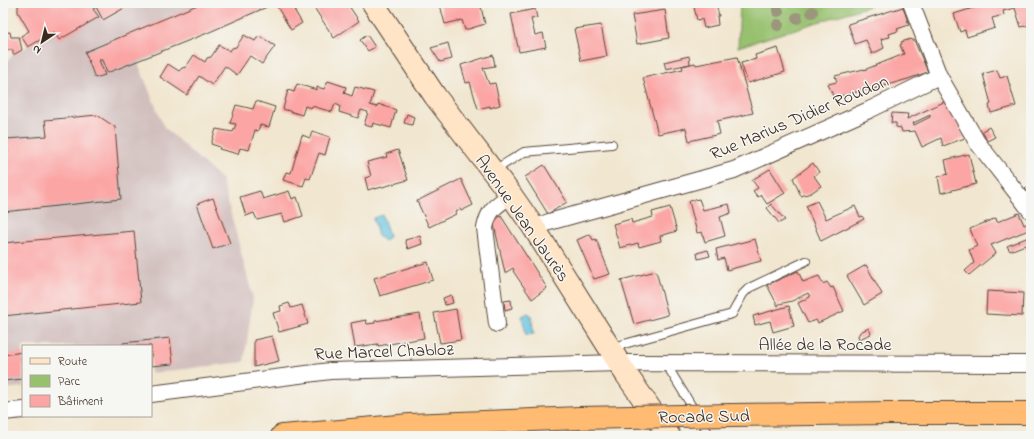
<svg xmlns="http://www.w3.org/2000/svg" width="1034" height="439" viewBox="0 0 1034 439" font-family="'Indie Flower',sans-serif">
<rect width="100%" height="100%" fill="#f6f6f2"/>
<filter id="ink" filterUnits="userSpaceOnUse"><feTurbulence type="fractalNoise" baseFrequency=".025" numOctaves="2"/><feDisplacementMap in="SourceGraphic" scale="8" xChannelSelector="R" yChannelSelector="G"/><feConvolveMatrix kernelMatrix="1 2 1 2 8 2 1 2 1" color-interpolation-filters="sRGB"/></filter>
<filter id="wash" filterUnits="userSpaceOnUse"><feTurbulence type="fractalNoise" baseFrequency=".012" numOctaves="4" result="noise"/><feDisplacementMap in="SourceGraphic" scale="16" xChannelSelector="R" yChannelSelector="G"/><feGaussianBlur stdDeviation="0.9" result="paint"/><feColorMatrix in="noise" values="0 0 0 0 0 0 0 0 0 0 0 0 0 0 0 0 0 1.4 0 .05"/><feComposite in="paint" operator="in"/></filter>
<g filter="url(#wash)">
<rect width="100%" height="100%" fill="#f1e6cf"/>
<path fill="#d1bfbe" d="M103 3H279L138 63 164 127 222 180 253 298 244 362 151 373V346H23V387L3 389V65L13 55Z"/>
<path fill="#97c16e" stroke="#697646" d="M740 3H879L738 47Z"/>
<g fill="#62c2e0" stroke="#4e767f">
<path d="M382 215 389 235 388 239 384 241 378 236 373 218Z"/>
<path d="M528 313 531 315 534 334 526 335 522 316Z"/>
</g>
<g id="blocks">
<g fill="#fba5a4" fill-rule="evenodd">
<path d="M18 3H100L101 4 133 3 103 20 96 7 93 9 99 17 59 40 54 32 28 47 21 36 29 31 18 12Z"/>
<path d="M202 3H276L205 34 107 73 102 60H99L105 75 95 78 85 52Z"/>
<path d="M281 3H290L302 23 291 30 276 5Z"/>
<path d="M311 3H347L359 21 334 38Z"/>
<path d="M446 3H480L485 24 465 30 462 20 445 24 440 5Z"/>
<path d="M693 3H716L719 16H717L718 25 704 28 702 19 697 20Z"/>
<path d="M989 3H1031V25L1021 27 1015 8 1003 11 1004 15 992 18 995 28 967 37 965 30 960 32 954 14Z"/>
<path d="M903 7 909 25 897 29 898 31 889 34 890 37 881 39 884 48 872 54 866 40 855 44 848 24Z"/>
<path d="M535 9 537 18 531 19 535 35 543 33 546 47 519 52 511 14Z"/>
<path d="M665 10 669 38 637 44 632 15Z"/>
<path d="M601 25 607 56 581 61 574 29Z"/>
<path d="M10 32 11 37H19L22 50 13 55V50H3V33Z"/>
<path d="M244 35 255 41 257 38 261 37 275 46 262 64 250 56 237 75 225 66 212 85 199 76 187 95 160 77 168 64 179 71 182 68 186 67 194 55 205 62 207 58 211 57 219 45 230 51 232 48 236 47Z"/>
<path d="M367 35 375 47 368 51 360 40Z"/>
<path d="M911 39V40H914L928 72 908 79 877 88 871 89V88L834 98 828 84 837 82 835 76 864 69V70L904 54 900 45 902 44 901 42Z"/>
<path d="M448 43 452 59 440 62 431 48Z"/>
<path d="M778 48 785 72 748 83 741 63 756 59 755 55Z"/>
<path d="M493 55 495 66 483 68 489 84 495 83 500 105 490 108V106L478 109 470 82 466 83 461 65Z"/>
<path d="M689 56 690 64 666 69 664 62Z"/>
<path d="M737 57 753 113 717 121 720 134 689 141 686 128 658 134 643 78 683 69 682 66 695 63 696 65Z"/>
<path d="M997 70 1000 78 1007 76 1016 106 991 113 989 105 991 104 983 74Z"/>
<path d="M328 81 346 87 344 93 352 96 355 87 374 92 370 105 377 107 378 104 396 110 391 128 373 123 372 127 364 125 368 112 361 110 358 118 339 112 340 106 335 104 332 112 312 106 311 108 305 106 302 115 283 109 288 90 294 92 297 84 317 90V87L324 89Z"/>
<path d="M256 101 275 107 269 127 260 125 258 131 255 130 249 150 240 148 238 154 219 149 220 147 211 144 216 129 233 132 236 124 230 123 236 105 253 109Z"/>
<path d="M946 101 965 138 943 146 941 138 922 147 915 131 902 132 901 128 896 127V123H891L892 113 908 114 907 119ZM930 115V117L914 125 913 123Z"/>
<path d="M407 114 414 117 412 125 404 123Z"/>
<path d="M97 115 115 127 121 199 3 212V154L8 153 6 139 47 136 45 120Z"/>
<path d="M989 127 995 137 987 141 982 131Z"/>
<path d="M312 131 330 137 325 155 319 153 310 179 306 178 303 186 283 180 286 172 291 173 302 135 310 138Z"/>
<path d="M398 150 408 180 375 189 374 188 368 190 365 178 371 176 367 162 387 157 386 154Z"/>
<path d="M969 154 976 184 941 193 938 177 948 174 945 160Z"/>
<path d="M813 163 819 172 814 176 821 186 811 193 801 196 793 178Z"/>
<path d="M544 165 567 202 548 214 525 177Z"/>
<path d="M770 169 785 193 767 204 761 195 758 197 753 191 758 188 752 180Z"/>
<path d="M461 179 473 205 461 211 460 209 455 212 456 214 429 227 417 201Z"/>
<path d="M1031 185V196L1025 189Z"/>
<path d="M260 191 263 199 289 191 292 199 297 197 303 216 285 222 282 214 257 220 254 213 246 216 240 197Z"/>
<path d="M213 198 230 243 213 249 197 204Z"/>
<path d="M699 199 703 210 729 204 731 213 720 217 725 236 705 242 702 232 697 233 689 201Z"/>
<path d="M817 201 826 219 855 206 860 217 862 216 864 219 821 241 806 206Z"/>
<path d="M771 204 785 220 779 223 767 208Z"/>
<path d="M670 207 677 231 660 236 661 241 639 247 638 243 620 248 613 224 631 219 632 223 653 217 652 212Z"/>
<path d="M1019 213 1024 225 1028 223 1031 229 991 245 996 253 969 275 965 271 974 263 969 250 977 246 970 229 996 218 997 222Z"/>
<path d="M501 216 547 288 532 299 513 271 514 270 513 268 505 273 493 220Z"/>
<path d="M134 231 141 302 3 316V243Z"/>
<path d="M590 234 593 240 596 239 610 274 594 279 577 240Z"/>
<path d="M420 236 422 244 408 249 405 240Z"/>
<path d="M1031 236V261L1025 245 1010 251 1007 246Z"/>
<path d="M755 239 761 261 727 270 724 258 718 260 716 249Z"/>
<path d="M708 250 710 256 698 259 697 253Z"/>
<path d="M428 262 433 280 380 296 374 278Z"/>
<path d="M866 265 882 294 864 305 847 276Z"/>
<path d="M656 271 668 315 634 324 621 280Z"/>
<path d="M798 271 803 282 819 276 823 284 827 282 831 288 833 287 844 311 818 323 816 320 808 323 798 303 810 297 808 293 792 301 779 304 778 306 767 285Z"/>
<path d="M987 291 1023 293 1022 316 986 314Z"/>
<path d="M451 295 453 303 445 305 443 298Z"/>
<path d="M511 300 512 308 505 310 504 301Z"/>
<path d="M289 303 291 308 302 305 308 324 279 332 273 313 281 311 280 306Z"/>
<path d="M789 306 794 326 773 332 770 321 755 325 753 316Z"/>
<path d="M456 309 461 340 440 343 434 313Z"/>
<path d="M420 314 424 338 378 346V344L355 347 351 323 366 320 367 324 375 323V321Z"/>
<path d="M869 328 871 334 859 339 858 336 860 332Z"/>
<path d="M272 336 279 361 254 367V340Z"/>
<path d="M170 338 173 364 151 366V346H123V343Z"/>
<path d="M23 352V379L3 381V355Z"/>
</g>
</g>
</g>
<g filter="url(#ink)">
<use href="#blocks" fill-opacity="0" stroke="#564639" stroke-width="1"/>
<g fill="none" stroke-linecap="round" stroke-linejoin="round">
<defs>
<g id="lane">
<path d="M493 171 524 152 612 144"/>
<path d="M610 348 732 314 743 294 749 288 806 261"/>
<path d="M666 364 710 436"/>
</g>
<g id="street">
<path d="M911 3 939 76 977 142 1031 211"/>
<path d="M534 228 549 222 734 170 869 110 939 76"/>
<path d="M497 324 485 228C489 208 496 206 511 195"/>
<path d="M151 394 330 371 619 363 1031 364"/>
<path d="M3 412 23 410"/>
</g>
<path id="secondary" d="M373 3 435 96 511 195 534 228 626 374 669 436"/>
<g id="highway">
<path d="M732 415 888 413H1031"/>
<path d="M282 436 410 425 579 418"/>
</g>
</defs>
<use href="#lane" stroke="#564639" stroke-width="10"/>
<use href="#street" stroke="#564639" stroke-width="18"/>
<use href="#secondary" stroke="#564639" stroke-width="24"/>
<use href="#highway" stroke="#564639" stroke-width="24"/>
<use href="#lane" stroke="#fff" stroke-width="8"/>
<use href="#street" stroke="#fff" stroke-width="16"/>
<use href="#secondary" stroke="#ffe4c6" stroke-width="22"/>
<use href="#highway" stroke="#febb71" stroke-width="22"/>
<defs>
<path id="highway-bridge" d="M579 418 732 415"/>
</defs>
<use href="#highway-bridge" stroke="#564639" stroke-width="24" stroke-linecap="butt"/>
<use href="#highway-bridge" stroke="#febb71" stroke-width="22"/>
</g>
<g fill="#9c977b">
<circle cx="778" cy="11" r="6"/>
<circle cx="812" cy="12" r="6"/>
<circle cx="797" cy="18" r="6"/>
<circle cx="778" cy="25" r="6"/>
</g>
</g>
<g text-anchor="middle" stroke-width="3" stroke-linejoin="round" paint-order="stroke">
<g font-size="18" fill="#3b2a1e" stroke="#f6f6f2">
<text transform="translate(799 117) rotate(-23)" y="6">Rue Marius Didier Roudon</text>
<text transform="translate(523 218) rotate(55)" y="6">Avenue Jean Jaurès</text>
<text x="825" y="350">Allée de la Rocade</text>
<text transform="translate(384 351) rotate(-2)" y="6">Rue Marcel Chabloz</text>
<text transform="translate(704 416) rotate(-1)" y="6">Rocade Sud</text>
</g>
</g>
<rect width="1034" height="439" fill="none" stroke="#f6f6f2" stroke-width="16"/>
<rect x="22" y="345" width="130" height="72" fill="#f6f6f2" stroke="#aba49d"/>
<rect x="30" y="358" width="20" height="6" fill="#ffe4c6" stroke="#aba49d"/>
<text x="58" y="365" font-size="12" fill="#3b2a1e">Route</text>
<rect x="30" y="375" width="20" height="12" fill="#97c16e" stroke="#aba49d"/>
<text x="58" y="385" font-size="12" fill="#3b2a1e">Parc</text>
<rect x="30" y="395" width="20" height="12" fill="#fba5a4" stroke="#aba49d"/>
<text x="58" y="405" font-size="12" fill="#3b2a1e">Bâtiment</text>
<g transform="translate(42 42) rotate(215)" stroke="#f6f6f2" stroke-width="3" paint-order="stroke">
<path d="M0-3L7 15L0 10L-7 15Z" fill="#3b2a1e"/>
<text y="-6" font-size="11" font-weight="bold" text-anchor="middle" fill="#3b2a1e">N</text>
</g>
</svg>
